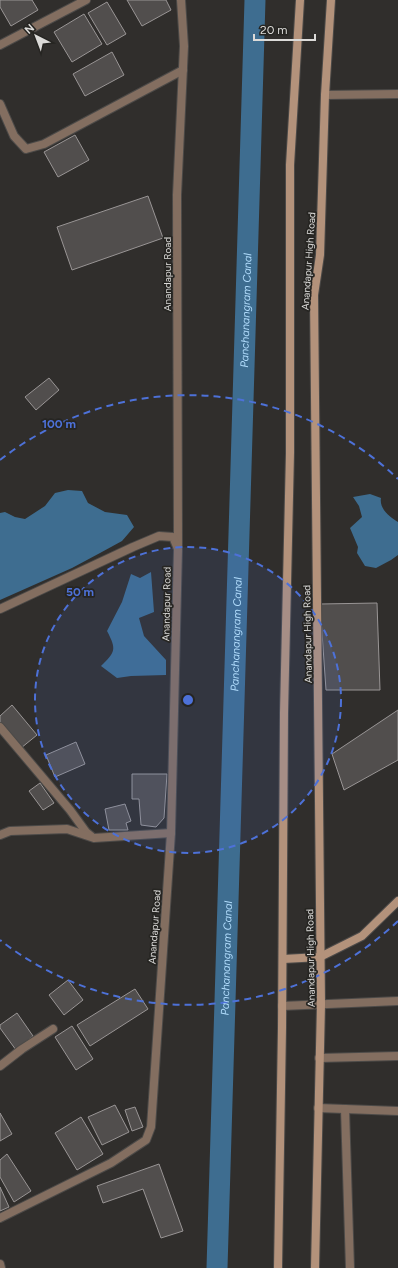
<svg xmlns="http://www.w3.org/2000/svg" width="398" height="1268" viewBox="0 0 398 1268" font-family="Figtree,sans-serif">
<rect width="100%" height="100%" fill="#302e2c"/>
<g fill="#3e6d90">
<path d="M68 490 82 491 88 503 105 512 127 515 134 527 122 541 100 553 72 568 0 600V513L5 512 15 517 25 519 45 506 55 493Z"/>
<path d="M370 494 381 498C379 509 390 517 398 522V555L391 560 376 568 365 566 357 553 358 547 350 528 362 517 359 506 353 497Z"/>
<path d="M151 572 154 612 139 618 144 636 166 660V675L131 676 117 678 101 666C115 652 117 650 107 631L122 602 131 574 140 578Z"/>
</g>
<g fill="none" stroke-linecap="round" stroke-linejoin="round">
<path stroke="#3e6d90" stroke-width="21" id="s1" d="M217 1268 255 0"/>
</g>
<g fill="#514e4d" stroke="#999595">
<path d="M0 0H32L38 10 11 26 0 7Z"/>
<path d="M127 0H166L171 10 142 26Z"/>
<path d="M107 2 126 34 107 45 88 13Z"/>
<path d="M84 14 102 44 72 62 54 32Z"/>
<path d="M112 52 124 75 85 96 73 74Z"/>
<path d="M75 135 89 160 58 177 44 152Z"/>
<path d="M148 196 163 238 72 270 57 227Z"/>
<path d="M49 378 59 390 36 410 25 397Z"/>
<path d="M377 603 380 690H326L320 604Z"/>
<path d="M12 705 37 735 21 748 0 723V716Z"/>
<path d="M398 710V760L344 790 332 754Z"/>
<path d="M76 742 85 764 55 777 46 755Z"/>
<path d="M132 774H167L164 818 156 827 141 825 139 799H132Z"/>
<path d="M40 783 54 803 43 810 29 791Z"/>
<path d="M125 804 131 821 126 823 128 830H109L105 809Z"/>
<path d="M68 980 83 1000 64 1015 49 995Z"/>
<path d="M135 989 148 1009 90 1046 77 1025Z"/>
<path d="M17 1013 33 1036 16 1050 0 1028V1025Z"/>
<path d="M72 1026 93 1059 76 1070 55 1037Z"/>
<path d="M115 1105 129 1132 102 1145 88 1117Z"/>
<path d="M135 1107 143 1127 132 1131 125 1110Z"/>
<path d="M0 1113 12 1134 0 1141Z"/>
<path d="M81 1117 103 1154 77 1170 55 1133Z"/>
<path d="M7 1154 31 1191 14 1202 0 1177V1160Z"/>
<path d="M159 1164 183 1231 161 1238 143 1189 103 1203 97 1186Z"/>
<path d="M0 1187 9 1207 0 1211Z"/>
</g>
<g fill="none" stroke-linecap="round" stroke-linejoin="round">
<defs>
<g id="lane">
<path d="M282 1006 398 1001"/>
<path d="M319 1058 398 1056"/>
<path d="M318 1108 398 1111"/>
<path d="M345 1109 350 1268"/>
</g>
<g id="street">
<path d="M0 45 86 0"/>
<path d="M325 95 398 94"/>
<path d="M0 104 14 136 26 149 44 144 183 70"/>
<path d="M178 545 177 195 184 46 181 0"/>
<path d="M0 609 133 547 159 536 173 537 178 549 171 833 151 1127 146 1140 111 1163 0 1218"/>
<path d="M0 727 70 810 86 832 91 836"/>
<path d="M0 835 10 831 67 829 94 838 171 833"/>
<path d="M0 1066 22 1049 53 1029"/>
<path d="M0 1264 1 1268"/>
</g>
<g id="secondary">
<path d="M283 959 320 957 362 936 398 901"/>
<path d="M278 1268 282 1028 284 713 290 453V165L300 0"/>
<path d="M315 1268 321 1004 314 295 320 255 325 95 331 0"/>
</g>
</defs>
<use href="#lane" stroke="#4c4a48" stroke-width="10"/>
<use href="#street" stroke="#4c4a48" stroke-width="10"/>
<use href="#secondary" stroke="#4c4a48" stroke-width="10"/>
<use href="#lane" stroke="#836e60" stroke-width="8"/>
<use href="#street" stroke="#836e60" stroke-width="8"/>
<use href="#secondary" stroke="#b3927b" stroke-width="8"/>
</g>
<circle cx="188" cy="700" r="153" fill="#4d71d8" fill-opacity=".12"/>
<g fill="none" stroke="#4d71d8" stroke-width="2" stroke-dasharray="7 5">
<circle cx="188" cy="700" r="153"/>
<path d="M398 921A305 305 0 0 1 0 940M0 460A305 305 0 0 1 398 479"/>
</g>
<g text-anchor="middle" stroke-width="3.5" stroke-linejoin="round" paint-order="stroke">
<g font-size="10" fill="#dcdbd9" stroke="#262522">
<text transform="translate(308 261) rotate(-86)" y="4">Anandapur High Road</text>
<text transform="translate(167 274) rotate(-90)" y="4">Anandapur Road</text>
<text transform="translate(166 604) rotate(-89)" y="4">Anandapur Road</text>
<text transform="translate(307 634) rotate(-91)" y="4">Anandapur High Road</text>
<text transform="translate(154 927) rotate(-86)" y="4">Anandapur Road</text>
<text transform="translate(310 958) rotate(-91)" y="4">Anandapur High Road</text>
</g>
<g font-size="11" font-style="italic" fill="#b0dbfb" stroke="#262522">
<text dy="4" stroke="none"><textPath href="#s1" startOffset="958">Panchanangram Canal</textPath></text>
<text dy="4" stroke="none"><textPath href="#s1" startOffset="634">Panchanangram Canal</textPath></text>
<text dy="4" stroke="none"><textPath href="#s1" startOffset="310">Panchanangram Canal</textPath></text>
</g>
</g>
<circle cx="188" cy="700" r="6" fill="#4d71d8" stroke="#262522" stroke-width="2"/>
<g font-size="12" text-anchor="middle" font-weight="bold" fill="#4d71d8" stroke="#262522" stroke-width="3.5" stroke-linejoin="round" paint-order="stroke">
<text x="59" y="428">100 m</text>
<text x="80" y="596">50 m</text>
</g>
<g transform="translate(36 36) rotate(318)" stroke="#262522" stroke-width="3" paint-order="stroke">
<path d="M0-3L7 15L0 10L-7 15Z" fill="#dcdbd9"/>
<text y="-6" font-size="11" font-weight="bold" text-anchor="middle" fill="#dcdbd9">N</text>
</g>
<path d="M254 34v6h61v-6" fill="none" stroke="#dcdbd9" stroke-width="2"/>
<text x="260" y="34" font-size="12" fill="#dcdbd9" stroke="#262522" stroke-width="3" paint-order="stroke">20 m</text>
</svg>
